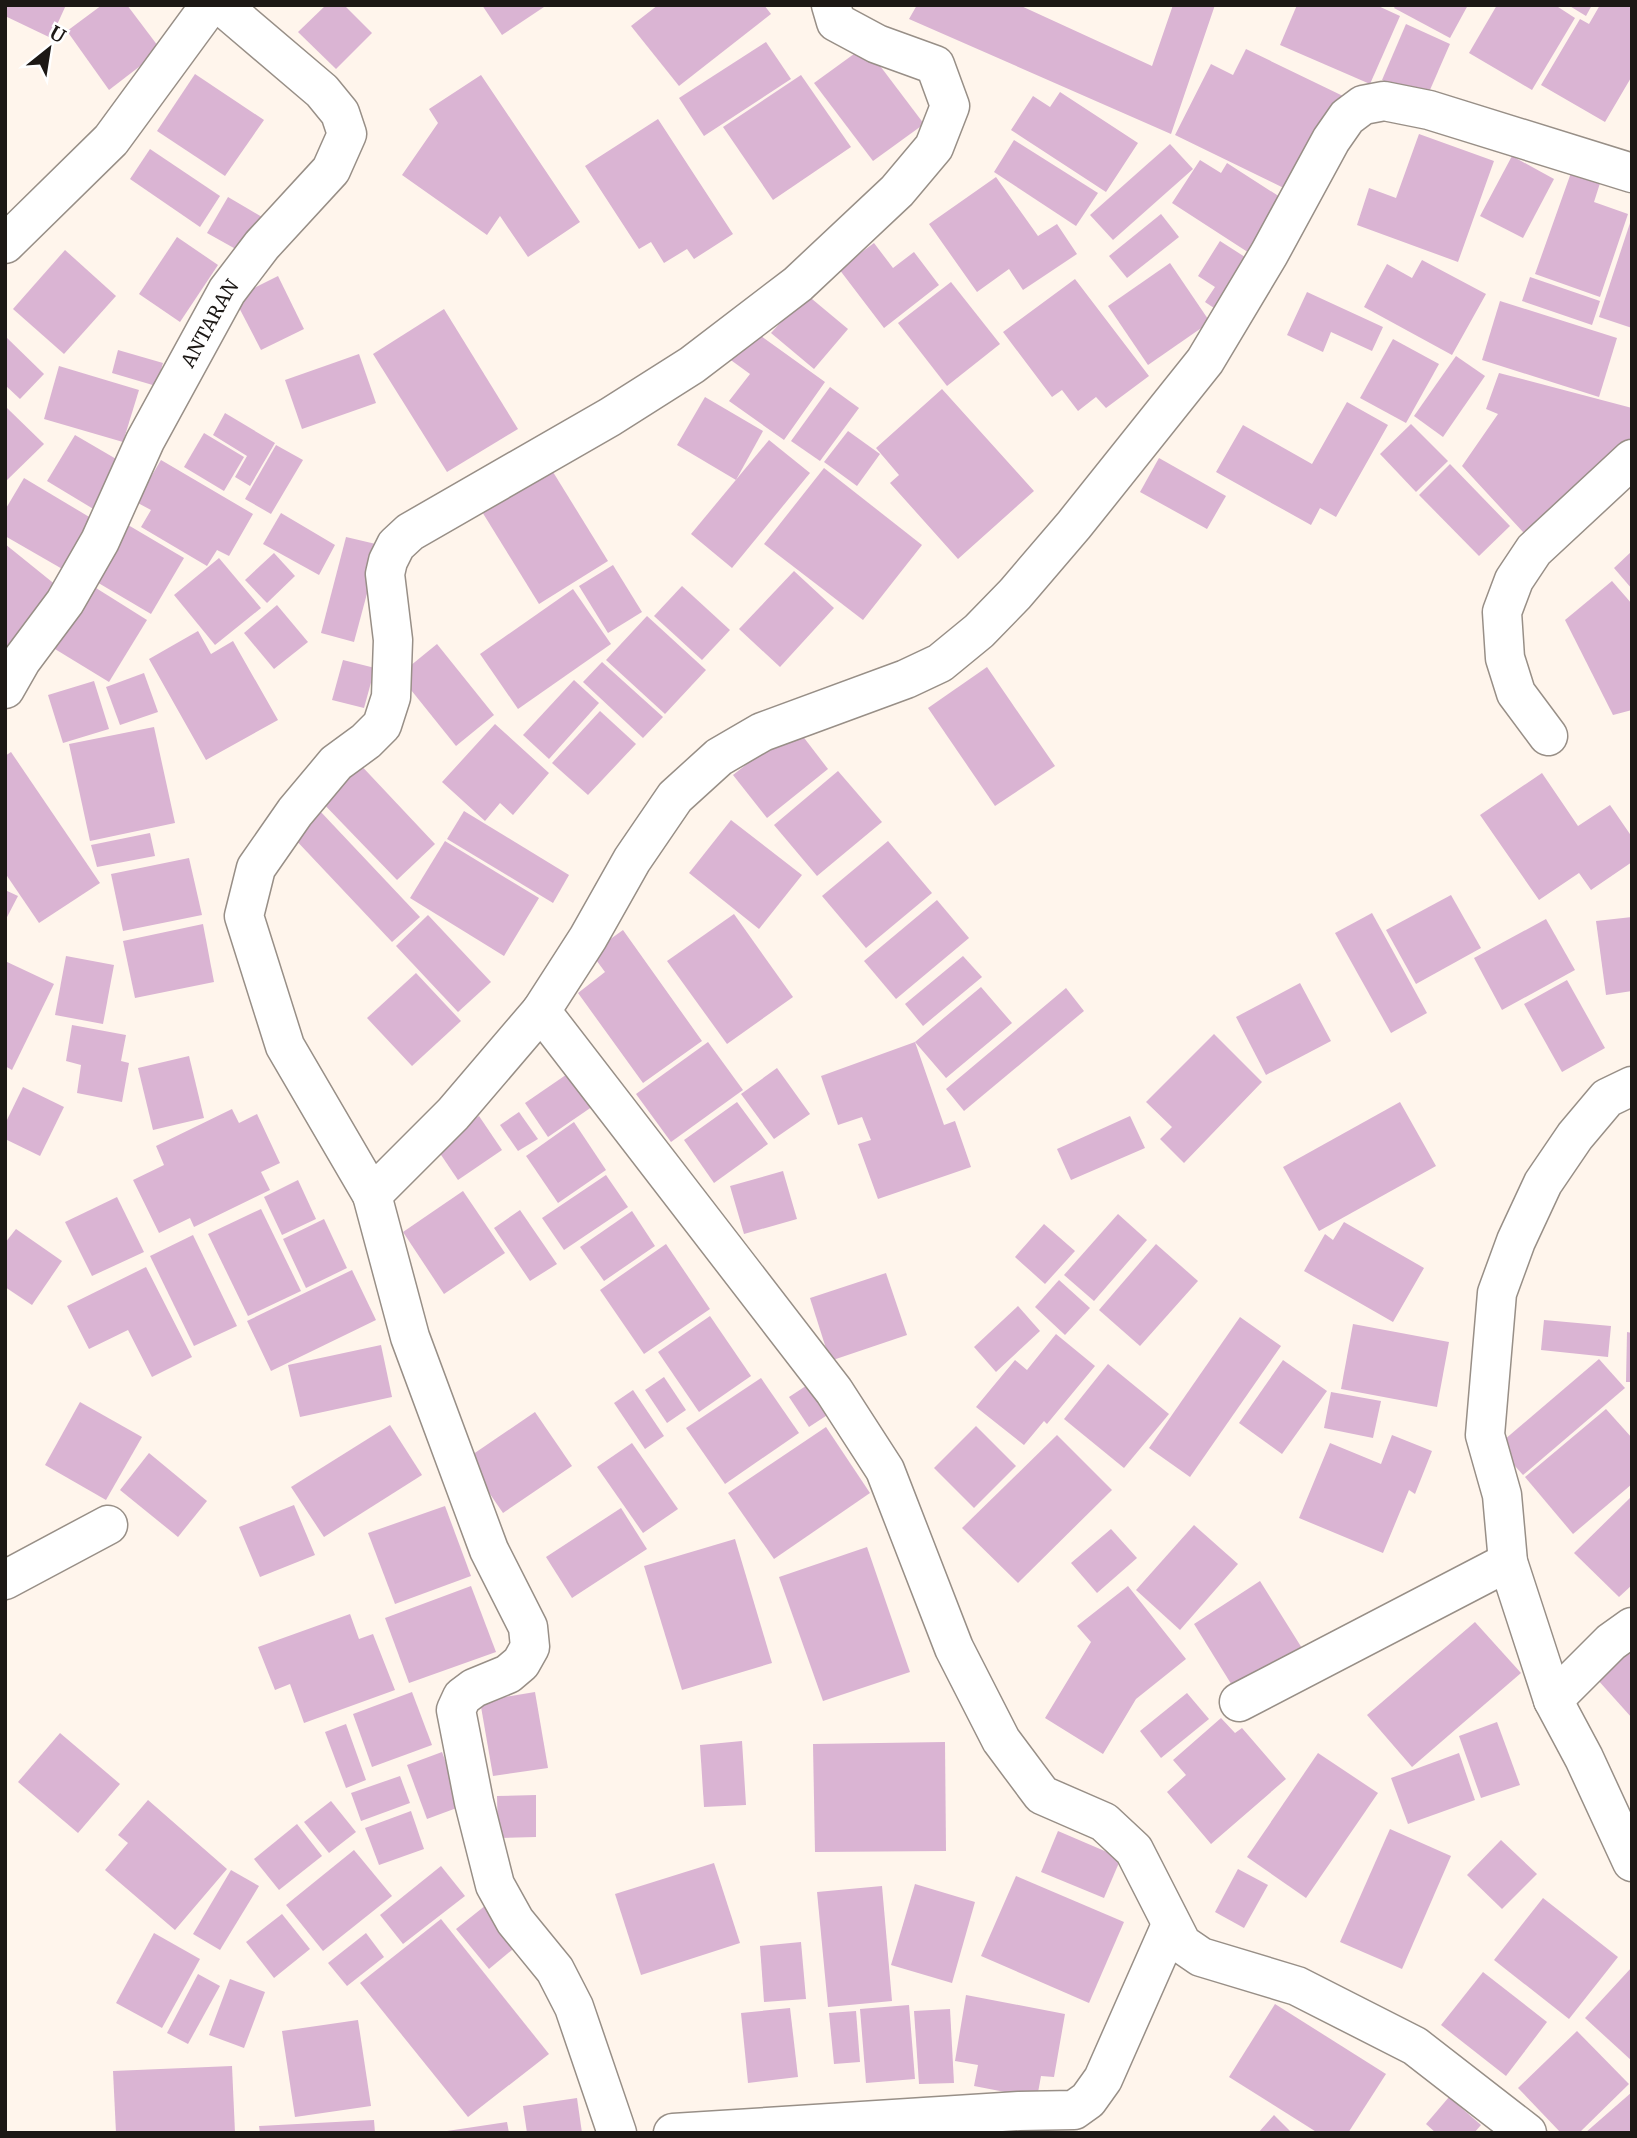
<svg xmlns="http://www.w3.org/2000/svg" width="1637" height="2138" viewBox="0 0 1637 2138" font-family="Merriweather,serif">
<rect width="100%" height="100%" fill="#fff5ec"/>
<g fill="#dab4d3">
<path d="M5 5H66L51 38 5 16Z"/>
<path d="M102 5H127L161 50 109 90 67 31Z"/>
<path d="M326 5H344L372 33 336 69 298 32Z"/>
<path d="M482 5H547L502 35Z"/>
<path d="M658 5H764L771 14 679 86 631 26Z"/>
<path d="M917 5H1019L1152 66 1173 5H1215L1171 134 909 19Z"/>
<path d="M1297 5H1376L1400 16 1370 84 1280 45Z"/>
<path d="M1396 5H1468L1450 38 1394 8Z"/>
<path d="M1497 5H1555L1575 18 1532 90 1469 53Z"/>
<path d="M1568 5H1592L1586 16Z"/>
<path d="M1600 5H1632V76L1605 122 1541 85 1580 19 1589 24Z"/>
<path d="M1406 24 1450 44 1426 99 1382 80Z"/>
<path d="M766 42 791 79 704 136 679 98Z"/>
<path d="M865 46 924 124 873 161 814 83Z"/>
<path d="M1246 49 1343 96 1296 194 1175 135 1211 64 1233 75Z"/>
<path d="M195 74 264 120 225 176 157 131Z"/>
<path d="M481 75 580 222 528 257 500 216 487 235 402 175 438 123 429 109Z"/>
<path d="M801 75 851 147 773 200 723 127Z"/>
<path d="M1060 92 1138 143 1106 192 1011 130 1033 96 1050 107Z"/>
<path d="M658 119 733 234 694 259 687 249 664 263 651 242 639 249 585 166Z"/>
<path d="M1419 134 1494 161 1458 262 1357 225 1369 188 1396 198Z"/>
<path d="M1014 140 1098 193 1076 226 994 172Z"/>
<path d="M1170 144 1193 169 1113 240 1090 215Z"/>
<path d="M150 149 220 196 200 227 130 179Z"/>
<path d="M1512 156 1554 179 1523 238 1480 216Z"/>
<path d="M1200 160 1221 173 1227 163 1294 206 1260 260 1172 203Z"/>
<path d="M1572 170 1601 180 1594 202 1628 214 1600 297 1535 274Z"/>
<path d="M996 177 1038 236 1057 224 1077 254 1023 290 1009 269 977 292 929 224Z"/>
<path d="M228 197 262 217 241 252 207 233Z"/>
<path d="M1161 214 1179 237 1127 278 1109 256Z"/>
<path d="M1631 220H1632V328L1599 317Z"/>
<path d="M177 237 218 265 180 322 139 294Z"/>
<path d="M1220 241 1259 266 1226 316 1205 302 1215 287 1198 276Z"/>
<path d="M874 243 893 268 914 252 939 285 884 328 839 269Z"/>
<path d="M65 250 116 296 64 354 13 309Z"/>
<path d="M1422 260 1486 294 1452 355 1364 307 1387 264 1412 278Z"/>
<path d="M1170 263 1210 322 1148 365 1108 306Z"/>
<path d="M278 276 304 329 261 350 234 298Z"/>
<path d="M1530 277 1600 301 1592 325 1522 301Z"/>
<path d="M1075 279 1149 376 1106 408 1096 397 1078 411 1062 390 1052 397 1003 332Z"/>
<path d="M951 282 1000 344 947 386 898 323Z"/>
<path d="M1307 292 1383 327 1372 351 1331 332 1323 352 1287 335Z"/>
<path d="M806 294 848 329 814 369 771 333Z"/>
<path d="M1500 301 1617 338 1599 397 1482 360Z"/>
<path d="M444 309 518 429 447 472 373 354Z"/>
<path d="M750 328 825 382 784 440 729 401 750 374 728 358Z"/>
<path d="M5 336 44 374 20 399 5 385Z"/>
<path d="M1393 339 1439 364 1406 423 1360 398Z"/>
<path d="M118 350 163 363 156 386 112 373Z"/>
<path d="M359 354 376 403 302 429 285 380Z"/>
<path d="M1456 356 1485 376 1443 437 1414 416Z"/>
<path d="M59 366 139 390 123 442 44 419Z"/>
<path d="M1499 373 1632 408V448L1536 546 1462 466 1498 414 1486 409Z"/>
<path d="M830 387 859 408 820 461 791 441Z"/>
<path d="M942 389 1034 491 958 559 890 483 899 475 876 448Z"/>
<path d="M705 397 763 431 736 480 677 445Z"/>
<path d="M1347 402 1388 425 1336 517 1320 508 1311 525 1216 472 1243 425 1312 464Z"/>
<path d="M7 408 44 444 5 482V409Z"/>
<path d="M225 413 275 443 250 486 235 477 247 456 213 435Z"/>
<path d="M1411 424 1448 461 1416 492 1380 454Z"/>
<path d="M848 431 880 454 857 486 824 462Z"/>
<path d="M204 433 244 457 224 491 184 467Z"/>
<path d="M75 435 123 463 95 510 47 481Z"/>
<path d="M769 440 810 473 732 568 691 534Z"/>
<path d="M276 445 303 460 271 514 245 499Z"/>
<path d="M1159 458 1226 496 1207 529 1140 492Z"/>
<path d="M545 459 608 561 539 604 476 502Z"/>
<path d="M161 460 253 514 229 556 217 550 207 566 141 527 151 510 136 502Z"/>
<path d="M1450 464 1510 526 1479 556 1419 495Z"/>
<path d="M824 468 922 545 863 620 764 544Z"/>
<path d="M24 478 101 524 71 574 5 536V510Z"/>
<path d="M281 513 335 545 319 575 263 544Z"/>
<path d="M123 522 184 558 151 614 90 578Z"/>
<path d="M346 537 380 545 354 642 321 633Z"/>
<path d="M5 544 62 590 5 651Z"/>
<path d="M1632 551V589L1614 568Z"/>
<path d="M274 553 295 576 267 603 245 580Z"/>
<path d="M219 558 261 608 215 645 174 595Z"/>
<path d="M613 565 642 612 608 633 579 586Z"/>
<path d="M794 571 834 608 780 667 739 629Z"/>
<path d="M1612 581 1632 604V710L1613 715 1565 620Z"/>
<path d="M88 583 147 620 109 682 50 646Z"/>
<path d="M682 586 730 630 702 660 654 616Z"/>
<path d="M573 589 611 644 518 709 480 654Z"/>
<path d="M277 605 308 642 274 669 244 633Z"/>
<path d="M647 616 706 670 665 714 606 660Z"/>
<path d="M198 631 211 654 233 641 278 720 206 760 149 659Z"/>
<path d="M437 644 494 715 456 746 399 675Z"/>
<path d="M343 660 375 668 364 708 332 700Z"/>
<path d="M602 662 663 717 643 738 583 682Z"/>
<path d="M987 667 1055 766 995 806 928 708Z"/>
<path d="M144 673 158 712 120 725 106 687Z"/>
<path d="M574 680 599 703 549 759 523 735Z"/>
<path d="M94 681 109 729 63 743 48 695Z"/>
<path d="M600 711 636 744 588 795 552 763Z"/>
<path d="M495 724 549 773 513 815 500 803 485 821 442 782Z"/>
<path d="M795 726 828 769 767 818 733 775Z"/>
<path d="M154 727 175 823 90 841 69 744Z"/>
<path d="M11 752 100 883 39 923 5 873V756Z"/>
<path d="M355 759 435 844 397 880 317 797Z"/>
<path d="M838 771 882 822 817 876 774 825Z"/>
<path d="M1542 773 1578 826 1610 805 1632 837V862L1591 890 1579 873 1539 900 1480 815Z"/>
<path d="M319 810 420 917 392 942 292 836Z"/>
<path d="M464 811 569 875 553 903 447 839Z"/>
<path d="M731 820 802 875 759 929 689 873Z"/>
<path d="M150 833 155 856 97 867 91 845Z"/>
<path d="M445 841 539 898 504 956 410 898Z"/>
<path d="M888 841 932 893 866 948 822 896Z"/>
<path d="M189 858 202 915 123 931 111 874Z"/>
<path d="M5 890 18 896 5 921Z"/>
<path d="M1451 895 1481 948 1416 984 1386 930Z"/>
<path d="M937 900 969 938 896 999 864 961Z"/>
<path d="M1372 913 1427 1013 1391 1033 1335 933Z"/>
<path d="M734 914 793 997 727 1044 667 961Z"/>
<path d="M428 915 491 982 458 1012 396 946Z"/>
<path d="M1632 917V991L1606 995 1596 921Z"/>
<path d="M1546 919 1575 970 1502 1010 1474 958Z"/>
<path d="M203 924 214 982 135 998 123 941Z"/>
<path d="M623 930 702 1041 643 1083 578 993 605 972 591 953Z"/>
<path d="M66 956 114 965 103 1024 55 1015Z"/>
<path d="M963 956 982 977 923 1026 905 1004Z"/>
<path d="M5 961 54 984 12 1070 5 1066Z"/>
<path d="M416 973 461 1021 412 1066 367 1018Z"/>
<path d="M1567 980 1605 1048 1562 1072 1524 1004Z"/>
<path d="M1300 983 1331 1041 1266 1075 1236 1017Z"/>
<path d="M981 987 1012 1023 946 1078 915 1042 944 1125 955 1121 971 1167 878 1199 858 1144 871 1140 862 1117 838 1125 821 1076 915 1042Z"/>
<path d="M1066 988 1084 1011 964 1111 946 1089Z"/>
<path d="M72 1025 126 1035 121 1061 129 1063 122 1102 77 1093 81 1065 66 1061Z"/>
<path d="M1214 1034 1262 1082 1184 1163 1160 1139 1172 1127 1146 1102Z"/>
<path d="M708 1042 743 1090 671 1142 636 1094Z"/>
<path d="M189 1056 204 1118 153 1130 138 1068Z"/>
<path d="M576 1068 599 1102 548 1137 525 1103Z"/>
<path d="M777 1068 810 1114 774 1139 741 1094Z"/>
<path d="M23 1087 64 1107 40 1156 5 1139V1124Z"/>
<path d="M737 1102 768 1144 714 1183 684 1140Z"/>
<path d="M1400 1102 1436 1166 1319 1231 1283 1167Z"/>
<path d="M232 1109 239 1123 257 1114 280 1163 261 1172 270 1190 194 1227 190 1218 159 1233 133 1180 164 1165 156 1146Z"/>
<path d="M519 1112 538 1139 518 1151 500 1125Z"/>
<path d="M479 1116 502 1150 458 1180 435 1146Z"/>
<path d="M1130 1116 1145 1148 1071 1180 1057 1149Z"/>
<path d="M574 1122 606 1170 558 1203 526 1156Z"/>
<path d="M783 1171 797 1219 744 1234 730 1186Z"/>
<path d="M606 1175 628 1207 564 1250 542 1218Z"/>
<path d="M298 1180 316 1219 282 1235 264 1197Z"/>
<path d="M463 1191 505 1253 444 1294 403 1232Z"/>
<path d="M117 1197 144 1252 92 1276 65 1222Z"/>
<path d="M261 1209 301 1291 248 1316 208 1234Z"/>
<path d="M520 1210 557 1264 530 1281 494 1228Z"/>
<path d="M632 1211 655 1246 604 1281 580 1247Z"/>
<path d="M1118 1214 1147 1240 1094 1301 1064 1275Z"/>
<path d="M324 1219 347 1268 306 1288 283 1239Z"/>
<path d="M1344 1222 1424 1268 1393 1322 1304 1271 1325 1234 1333 1240Z"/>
<path d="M1044 1224 1075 1251 1045 1284 1015 1257Z"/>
<path d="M16 1229 62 1261 32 1305 5 1287V1243Z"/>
<path d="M193 1235 237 1326 194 1346 150 1256Z"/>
<path d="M666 1244 710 1309 644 1354 600 1290Z"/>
<path d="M1156 1244 1198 1281 1140 1346 1099 1310Z"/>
<path d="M146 1267 192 1357 152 1377 128 1330 89 1349 67 1306Z"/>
<path d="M352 1270 376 1320 271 1371 247 1321Z"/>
<path d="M886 1273 907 1335 830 1361 810 1298Z"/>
<path d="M1059 1280 1090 1308 1065 1335 1035 1307Z"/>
<path d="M1018 1306 1040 1331 996 1372 974 1347Z"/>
<path d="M710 1316 751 1376 699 1412 658 1352Z"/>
<path d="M1240 1317 1281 1346 1190 1477 1149 1448Z"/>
<path d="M1544 1320 1611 1326 1608 1357 1541 1350Z"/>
<path d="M1353 1324 1449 1342 1437 1407 1341 1389Z"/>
<path d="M1627 1332 1632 1333V1382H1626Z"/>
<path d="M1056 1334 1095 1366 1047 1424 1044 1421 1024 1445 976 1407 1015 1360 1027 1370Z"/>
<path d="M381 1345 392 1397 300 1417 288 1365Z"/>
<path d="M1599 1359 1625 1388 1523 1475 1497 1446Z"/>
<path d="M1283 1360 1327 1391 1282 1454 1239 1423Z"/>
<path d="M1108 1364 1169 1414 1124 1468 1064 1419Z"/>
<path d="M664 1377 686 1410 667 1423 645 1390Z"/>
<path d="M761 1378 799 1433 725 1484 686 1428Z"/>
<path d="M815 1380 835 1410 809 1427 789 1397Z"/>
<path d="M633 1390 664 1436 645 1449 614 1403Z"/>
<path d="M1331 1392 1381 1401 1373 1438 1324 1428Z"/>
<path d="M80 1402 142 1437 106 1500 45 1465Z"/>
<path d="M1606 1409 1632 1438V1484L1573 1534 1525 1477Z"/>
<path d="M535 1412 572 1466 503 1513 466 1459Z"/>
<path d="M390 1425 422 1475 324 1537 291 1487Z"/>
<path d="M976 1426 1016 1466 974 1508 934 1468Z"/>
<path d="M826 1427 870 1493 774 1559 728 1493Z"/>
<path d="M1057 1435 1112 1490 1018 1583 962 1528Z"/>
<path d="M1392 1435 1432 1451 1415 1494 1409 1490 1383 1553 1299 1518 1330 1443 1381 1464Z"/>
<path d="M632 1443 678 1509 643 1533 597 1467Z"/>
<path d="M149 1453 207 1501 178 1537 120 1490Z"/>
<path d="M1632 1496V1585L1619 1597 1574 1553Z"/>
<path d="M294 1505 315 1555 260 1577 239 1527Z"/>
<path d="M445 1506 471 1576 395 1604 368 1533Z"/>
<path d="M621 1508 647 1549 572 1598 546 1557Z"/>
<path d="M1194 1525 1238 1564 1180 1630 1136 1590Z"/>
<path d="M1111 1529 1137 1558 1097 1593 1071 1563Z"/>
<path d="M735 1539 772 1663 682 1690 644 1566Z"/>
<path d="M867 1547 910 1672 823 1701 779 1577Z"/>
<path d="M1260 1581 1305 1653 1238 1695 1194 1624Z"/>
<path d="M471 1586 496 1652 409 1683 385 1618Z"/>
<path d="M1128 1586 1186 1659 1136 1699 1103 1754 1045 1718 1091 1642 1077 1626Z"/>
<path d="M350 1614 359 1639 373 1634 395 1690 304 1723 290 1684 275 1690 258 1647Z"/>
<path d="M1475 1622 1521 1673 1412 1767 1367 1715Z"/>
<path d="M1632 1648V1718L1597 1679Z"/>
<path d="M412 1692 432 1745 372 1767 353 1714Z"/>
<path d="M535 1692 548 1768 493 1776 480 1701Z"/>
<path d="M1187 1693 1209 1719 1161 1758 1140 1731Z"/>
<path d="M1221 1718 1235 1733 1242 1728 1286 1779 1211 1844 1167 1792 1186 1775 1173 1760Z"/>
<path d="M1497 1722 1520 1785 1481 1798 1459 1736Z"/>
<path d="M346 1724 366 1780 346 1788 325 1732Z"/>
<path d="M60 1733 120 1784 78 1833 18 1782Z"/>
<path d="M742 1741 746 1805 704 1807 700 1745Z"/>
<path d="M945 1742 946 1851 815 1852 813 1744Z"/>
<path d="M442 1752 462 1806 427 1819 407 1765Z"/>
<path d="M1318 1753 1378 1793 1306 1898 1247 1857Z"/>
<path d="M1459 1753 1475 1800 1408 1824 1391 1778Z"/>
<path d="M400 1776 410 1803 361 1821 351 1793Z"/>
<path d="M536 1795V1837L498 1838 497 1796Z"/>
<path d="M148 1800 227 1869 175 1930 105 1870 128 1843 118 1835Z"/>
<path d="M331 1801 356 1832 329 1853 304 1822Z"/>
<path d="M411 1811 424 1849 379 1865 365 1828Z"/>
<path d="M297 1824 322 1856 279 1890 254 1859Z"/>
<path d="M1390 1829 1451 1856 1402 1969 1340 1942Z"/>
<path d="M1058 1831 1121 1858 1104 1898 1041 1872Z"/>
<path d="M1501 1840 1537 1874 1502 1909 1467 1875Z"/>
<path d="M354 1850 392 1896 323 1951 286 1905Z"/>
<path d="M714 1863 740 1943 641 1975 615 1894Z"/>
<path d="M441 1866 465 1896 403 1944 380 1915Z"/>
<path d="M1238 1869 1268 1885 1244 1928 1215 1912Z"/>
<path d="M231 1870 259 1886 220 1950 193 1934Z"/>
<path d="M1016 1876 1124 1922 1089 2003 981 1956Z"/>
<path d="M915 1884 975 1902 952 1983 891 1965Z"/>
<path d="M882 1886 892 2001 828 2007 817 1892Z"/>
<path d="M1543 1898 1618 1957 1569 2019 1494 1960Z"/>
<path d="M486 1905 518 1945 489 1969 456 1929Z"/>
<path d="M282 1914 310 1949 274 1978 246 1942Z"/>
<path d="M441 1919 549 2054 468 2117 360 1983Z"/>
<path d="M154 1933 200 1959 162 2028 116 2003Z"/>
<path d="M366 1933 384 1957 347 1986 328 1963Z"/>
<path d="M801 1942 806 1999 764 2002 760 1946Z"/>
<path d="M1632 1967V2061L1585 2018Z"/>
<path d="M1483 1972 1547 2022 1506 2076 1441 2025Z"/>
<path d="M198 1974 220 1986 188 2044 167 2033Z"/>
<path d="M230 1979 265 1992 244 2048 209 2035Z"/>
<path d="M966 1995 1065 2014 1054 2077 1041 2076 1037 2098 974 2086 978 2065 955 2061Z"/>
<path d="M1275 2004 1386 2074 1348 2133H1318L1229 2077Z"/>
<path d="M909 2005 915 2079 866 2083 860 2009Z"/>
<path d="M790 2008 798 2077 748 2083 741 2013Z"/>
<path d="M950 2009 954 2083 919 2084 914 2011Z"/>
<path d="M856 2011 860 2062 834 2064 829 2013Z"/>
<path d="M358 2020 371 2106 295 2117 282 2031Z"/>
<path d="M1577 2031 1629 2084 1579 2133H1561L1518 2088Z"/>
<path d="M232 2066 235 2133H116L113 2071Z"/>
<path d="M1632 2092V2133H1585Z"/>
<path d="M1449 2097 1481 2125 1474 2133H1436L1426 2124Z"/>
<path d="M577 2098 582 2133H527L523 2106Z"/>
<path d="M1274 2115 1292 2133H1258Z"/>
<path d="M374 2120 375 2133H260L259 2126Z"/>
<path d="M507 2122 509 2133H447V2131Z"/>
</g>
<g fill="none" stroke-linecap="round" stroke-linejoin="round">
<defs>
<g id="street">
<path d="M831 5 836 22 877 44 935 65 950 106 934 147 897 191 798 284 692 365 610 417 410 532 396 545 388 561 385 574 393 640 391 697 382 725 366 741 336 763 295 812 256 868 244 916 285 1046 372 1195 453 1114 541 1011 588 938 632 860 675 797 719 757 762 732 906 679 940 663 979 631 1015 594 1074 525 1205 361 1269 254 1331 140 1347 117 1363 105 1384 101 1429 110 1632 173"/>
<path d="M5 244 111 140 210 5"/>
<path id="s1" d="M5 689 21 661 65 602 100 541 145 441 227 291 262 245 331 170 347 134 340 113 322 91 221 5"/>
<path d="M1548 736 1516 693 1505 658 1502 612 1514 580 1534 550 1632 459"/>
<path d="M541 1011 834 1391 885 1470 954 1648 1001 1740 1042 1795 1104 1822 1134 1850 1182 1944 1201 1957 1297 1986 1415 2046 1527 2133"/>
<path d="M1632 1086 1607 1098 1575 1136 1543 1183 1516 1241 1497 1293 1485 1435 1502 1495 1508 1562 1553 1700 1584 1758 1632 1862"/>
<path d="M372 1195 410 1337 489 1550 528 1627 530 1647 521 1663 508 1674 474 1688 462 1697 456 1710 474 1802 495 1885 515 1921 555 1970 574 2007 617 2133"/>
<path d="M5 1580 108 1525"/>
<path d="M1553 1700 1611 1642 1632 1627"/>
<path d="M1239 1702 1508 1562"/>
<path d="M673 2133 1019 2111 1074 2110 1088 2100 1103 2079 1171 1925"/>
</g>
</defs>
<use href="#street" stroke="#988f87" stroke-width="41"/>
<use href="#street" stroke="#fff" stroke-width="38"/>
</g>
<g text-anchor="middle" stroke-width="7" stroke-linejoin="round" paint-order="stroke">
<g font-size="19" fill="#1c1815" stroke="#fff">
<text dy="7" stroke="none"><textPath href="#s1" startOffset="420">ANTARAN</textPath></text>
</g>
</g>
<rect width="1637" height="2138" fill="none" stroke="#1c1815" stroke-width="14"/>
<g transform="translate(49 49) rotate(30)" stroke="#ffffff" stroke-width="5" paint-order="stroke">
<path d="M0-5L12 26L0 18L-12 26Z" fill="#1c1815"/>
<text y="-10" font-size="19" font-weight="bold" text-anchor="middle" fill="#1c1815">U</text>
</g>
</svg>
